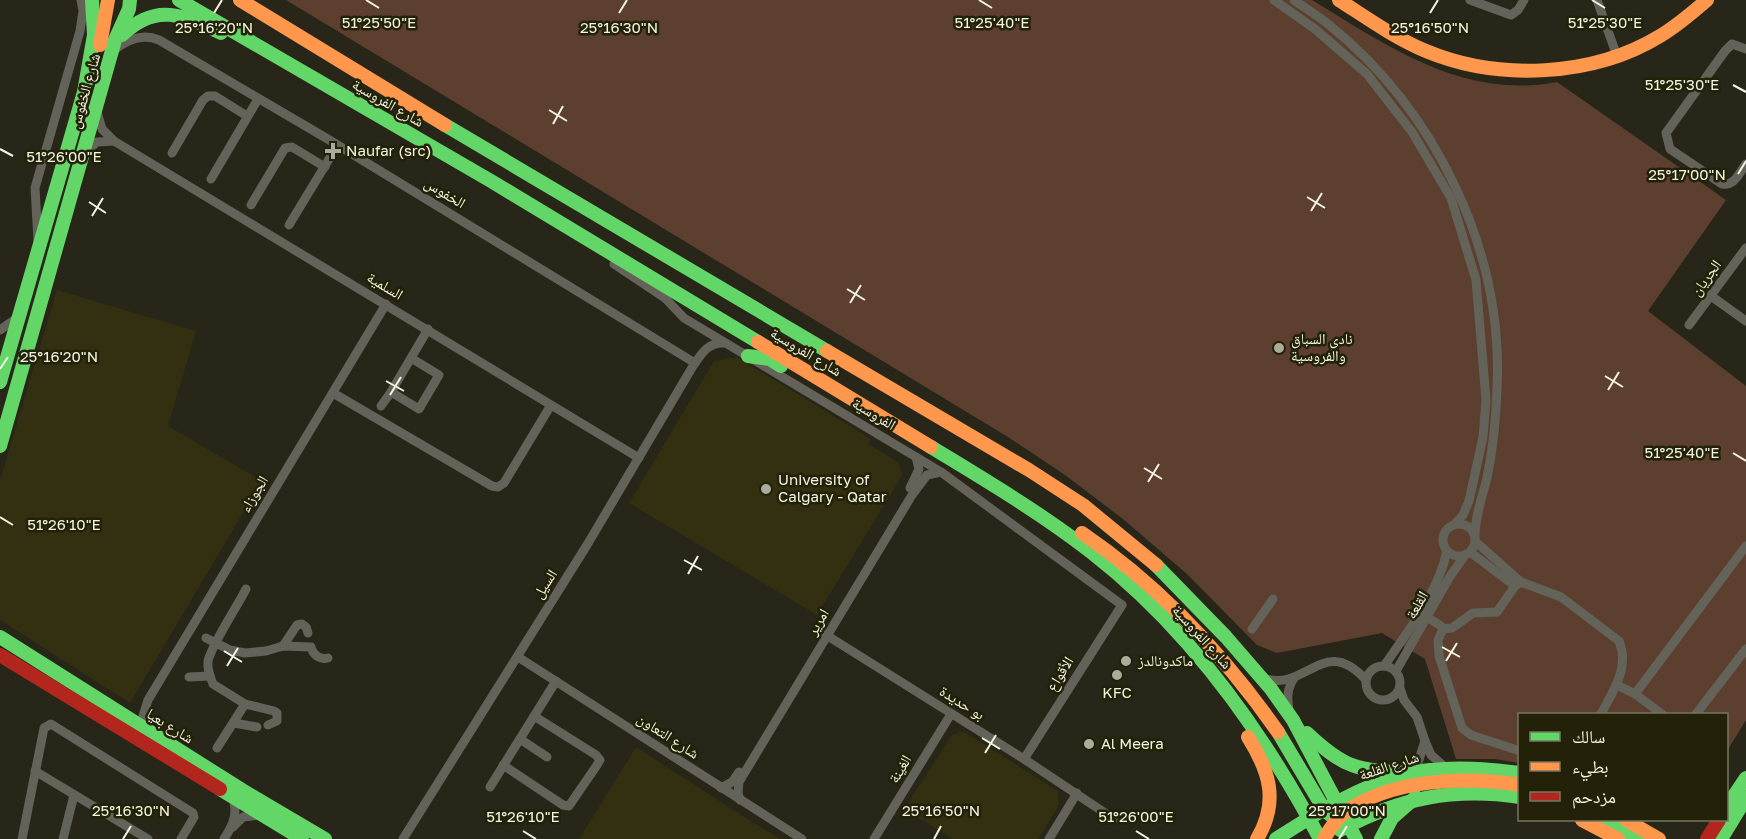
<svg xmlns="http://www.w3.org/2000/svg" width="1746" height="839" viewBox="0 0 1746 839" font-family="'Golos Text','Noto Naskh Arabic',sans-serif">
<rect width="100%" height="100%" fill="#272618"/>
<g fill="#323011">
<path d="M57 290 196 331 168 426 262 481 130 703 0 620V480Z"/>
<path d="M737 357 871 439 868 444 898 462 903 474 817 615 629 503 714 361Z"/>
<path d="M963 731 1058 791 1059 806 1038 839H953L904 809 952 735Z"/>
<path d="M636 747 746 818 781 839H579Z"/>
</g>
<path fill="#5d3f30" d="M286 0H1312C1388 46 1463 100 1557 82L1726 200 1648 311 1746 386V720L1727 751 1726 714H1520L1519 763 1495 759H1456L1425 659 1382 633 1277 653 1257 645 1187 574 1123 519 1065 475 1008 437Z"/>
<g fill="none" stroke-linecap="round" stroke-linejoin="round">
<g stroke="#646359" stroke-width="9">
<path d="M1274 0 1315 29 1367 74 1412 132 1451 198 1476 280 1486 400 1483 437 1469 501 1463 515 1455 524"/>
<path d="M1294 0C1305 8 1317 15 1328 24 1435 110 1504 250 1497 389 1496 419 1493 449 1487 478 1482 498 1475 516 1475 536"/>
<path d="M1470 0 1511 15 1518 10 1524 0"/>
<path d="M1597 0 1617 56"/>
<path d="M1746 49 1732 44 1725 51 1666 133 1670 149 1722 184C1735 186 1739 173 1746 164"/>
<path d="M113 51C126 40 142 33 159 40L326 138 695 363"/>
<path d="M97 112 102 129 114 141 639 458"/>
<path d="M85 153 97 142 114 141"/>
<path d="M172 153 203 100 208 96H215L247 116"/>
<path d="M211 179 258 99"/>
<path d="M251 205 285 148 292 147 325 167"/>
<path d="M289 225 337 146"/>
<path d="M38 240 35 188 80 31 83 11 81 0"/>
<path d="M614 264 665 298 684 318 941 472 1122 605 1024 759"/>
<path d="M1711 296 1746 321"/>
<path d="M1689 325 1746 248"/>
<path d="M0 330 17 318"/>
<path d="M411 358 439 375 419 409 391 392 428 329"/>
<path d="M333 393 492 486 498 487 504 483 551 405"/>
<path d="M381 406 391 392"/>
<path d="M910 488 919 469 916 457"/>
<circle cx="1459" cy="540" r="16"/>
<path d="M1476 542 1521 582"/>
<path d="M1470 552 1515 586"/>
<path d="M1419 612 1441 626 1443 629 1438 640 1439 656 1462 728 1471 735 1520 751"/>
<path d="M1252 629 1273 599"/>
<path d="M1443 629 1452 628 1473 613 1497 612 1515 586 1521 582 1561 597 1619 641C1630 668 1613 691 1601 714"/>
<path d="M823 633 1024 759 1114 819"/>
<path d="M206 638 230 650 245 653 266 651 283 646 311 647C313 655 320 660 328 658"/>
<path d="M283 646 297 625 302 624 306 627 308 633"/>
<path d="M518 657 802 839"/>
<circle cx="1383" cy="683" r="17"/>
<path d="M1384 666C1408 631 1438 593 1447 551"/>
<path d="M1396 671 1449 578 1465 555"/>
<path d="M189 677 210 676"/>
<path d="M1266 679C1308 690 1324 634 1366 680"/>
<path d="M1617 685 1635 694 1662 714"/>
<path d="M1400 688 1404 700 1417 717 1425 741"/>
<path d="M1635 694 1746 546"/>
<path d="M245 704 213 684C210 677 207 669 208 661 212 644 237 607 246 589"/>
<path d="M1289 710C1287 697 1287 689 1294 678"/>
<path d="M1696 714 1746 649"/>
<path d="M234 723 257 727"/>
<path d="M149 731 143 716 148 700 386 304"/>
<path d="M520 739 547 757"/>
<path d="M217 748 245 704 274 711 277 713V721L268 725"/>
<path d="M503 765 563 805 569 806 597 765 600 760 596 755 534 716"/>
<path d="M35 771 148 839"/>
<path d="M1415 772 1425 741 1431 755 1446 768"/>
<path d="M490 787 556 681"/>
<path d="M721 788 732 782 739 772"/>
<path d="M740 800 738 793 739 782 912 495 927 475 941 472"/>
<path d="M233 827 243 817 260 815"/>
<path d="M22 839 44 728 51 724 193 813 194 817 181 839"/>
<path d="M63 839 74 795"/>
<path d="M224 839C233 825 238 814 233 798"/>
<path d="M403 839 587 545 693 366C702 353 708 342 725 343"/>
<path d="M874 839 951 714"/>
<path d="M1049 839 1077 793"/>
</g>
<g stroke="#63d668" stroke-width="14">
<path d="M179 0 491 181 758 342"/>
<path d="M122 35C156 2 183 15 221 33"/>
<path d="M445 125 827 351"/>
<path d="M748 356 770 359 781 366"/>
<path d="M0 382 84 92 94 35 92 0"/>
<path d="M0 446 115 40 129 9 130 0"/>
<path d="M931 447C985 480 1041 513 1091 552 1189 628 1262 730 1320 839"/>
<path d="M1156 565 1226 637 1271 689 1293 720 1356 839"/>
<path d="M0 637 242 790 325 839"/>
<path d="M1278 732 1325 811 1333 817 1349 824"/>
<path d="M1307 733C1346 770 1358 770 1410 773"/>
<path d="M220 789 302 839"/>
<path d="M1726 808 1746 778"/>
<path d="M1603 820 1638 839"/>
<path d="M1340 830C1400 798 1453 787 1520 797"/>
<path d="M1276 839C1321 810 1369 780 1423 771 1455 766 1488 769 1520 773"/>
<path d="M1381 839 1392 818 1416 797"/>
<path d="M1721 839 1746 798"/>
</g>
<g stroke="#ff974d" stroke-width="14">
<path d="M240 0 445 125"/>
<path d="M1339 0C1367 18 1395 38 1426 51 1498 81 1593 77 1660 36 1677 26 1692 13 1707 0"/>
<path d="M100 45 108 0"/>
<path d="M758 342 931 447"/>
<path d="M827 351 1029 470 1083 505 1156 565"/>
<path d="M1082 533C1160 586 1224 655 1278 732"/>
<path d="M1248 737C1270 772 1279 802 1257 839"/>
<path d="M1582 820 1618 839"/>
<path d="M1626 820 1659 839"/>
<path d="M1324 839C1329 830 1335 820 1344 813 1390 779 1465 776 1520 785"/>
</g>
<g stroke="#b3261e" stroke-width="14">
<path d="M0 655 220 789"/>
<path d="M1707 839 1719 820"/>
</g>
</g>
<path fill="none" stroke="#f4f4e4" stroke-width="2" d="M366 0 379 8M979 0 992 8M1592 0 1605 8M214 13 222 0M619 13 627 0M1430 13 1438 0M1733 85 1746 92M549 110 567 121M553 124 563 106M0 149 13 156M1738 174 1746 161M1307 197 1325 208M89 202 106 213M1311 211 1322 193M92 216 103 198M847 289 865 300M850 303 861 285M0 369 8 357M1605 376 1623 387M386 381 404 391M1608 390 1619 372M390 395 401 377M1733 453 1746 461M1144 468 1162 479M1148 482 1159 464M0 517 13 525M684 560 702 570M688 574 698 556M1442 647 1460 657M224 651 242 662M1446 661 1457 643M227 666 238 648M982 738 1000 749M985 753 996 735M523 831 536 839M1136 831 1149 839M123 839 131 826M934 839 941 826M1339 839 1347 826"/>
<g fill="#acac9d" stroke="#232208" stroke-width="2">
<path d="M330 142h6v6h6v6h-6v6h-6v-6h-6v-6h6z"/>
<circle cx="1279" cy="348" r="6"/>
<circle cx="766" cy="489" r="6"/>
<circle cx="1126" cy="661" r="6"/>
<circle cx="1117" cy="675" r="6"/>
<circle cx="1089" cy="744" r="6"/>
</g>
<g text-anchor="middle" stroke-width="5" stroke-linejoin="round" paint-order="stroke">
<g font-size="15" fill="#f4f4e4" stroke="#232208">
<text transform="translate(85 91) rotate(-74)" y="5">شارع الخفوس</text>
<text transform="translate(388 103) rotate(30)" y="5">شارع الفروسية</text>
<text transform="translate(445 193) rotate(31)" y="5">الخفوس</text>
<text transform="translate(1706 278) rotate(-54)" y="5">الجريان</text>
<text transform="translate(385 286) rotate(31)" y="5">السلمية</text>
<text transform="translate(806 352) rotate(31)" y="5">شارع الفروسية</text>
<text transform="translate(874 414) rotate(31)" y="5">الفروسية</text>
<text transform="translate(254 494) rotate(-59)" y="5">الجوزاء</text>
<text transform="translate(545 584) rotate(-57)" y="5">السيل</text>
<text transform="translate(1417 605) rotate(-60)" y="5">القلعة</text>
<text transform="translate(818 622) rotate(-59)" y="5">امرير</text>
<text transform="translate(1202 637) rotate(48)" y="5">شارع الفروسية</text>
<text transform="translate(1060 674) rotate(-58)" y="5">الأقواع</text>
<text transform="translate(962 703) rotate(32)" y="5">بو حديدة</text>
<text transform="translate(170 726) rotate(32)" y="5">شارع بعيا</text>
<text transform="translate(668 736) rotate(33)" y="5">شارع التعاون</text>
<text transform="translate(1389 766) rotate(-18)" y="5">شارع القلعة</text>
<text transform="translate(900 769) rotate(-59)" y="5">الغينة</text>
</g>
<g font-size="15" fill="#f4f4e4" stroke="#232208" text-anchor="start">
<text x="346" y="156">Naufar (src)</text>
<text x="1291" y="344">نادي السباق<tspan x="1291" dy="17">والفروسية</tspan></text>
<text x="778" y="485">University of<tspan x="778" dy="17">Calgary - Qatar</tspan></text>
<text x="1138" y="666">ماكدونالدز</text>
<text x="1117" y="698" text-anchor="middle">KFC</text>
<text x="1101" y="749">Al Meera</text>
</g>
</g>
<g font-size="15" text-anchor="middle" fill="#f4f4e4" stroke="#232208" stroke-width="5" stroke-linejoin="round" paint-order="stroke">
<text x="379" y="28">51°25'50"E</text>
<text x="992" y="28">51°25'40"E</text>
<text x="1605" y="28">51°25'30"E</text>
<text x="214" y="33">25°16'20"N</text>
<text x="619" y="33">25°16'30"N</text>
<text x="1430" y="33">25°16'50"N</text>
<text x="1682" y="90">51°25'30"E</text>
<text x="64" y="162">51°26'00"E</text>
<text x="1687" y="180">25°17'00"N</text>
<text x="59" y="362">25°16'20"N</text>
<text x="1682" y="458">51°25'40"E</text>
<text x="64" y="530">51°26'10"E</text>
<text x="131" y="816">25°16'30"N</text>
<text x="941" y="816">25°16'50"N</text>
<text x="1347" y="816">25°17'00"N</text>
<text x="523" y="822">51°26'10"E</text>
<text x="1136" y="822">51°26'00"E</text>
</g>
<rect x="1518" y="713" width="210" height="108" fill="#232208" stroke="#777660" stroke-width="1.5"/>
<rect x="1530" y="732" width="30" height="9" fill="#63d668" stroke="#777660" stroke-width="1.5"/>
<text x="1572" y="743" font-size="18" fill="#f4f4e4">سالك</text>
<rect x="1530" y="762" width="30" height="9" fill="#ff974d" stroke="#777660" stroke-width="1.5"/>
<text x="1572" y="773" font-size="18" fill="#f4f4e4">بطيء</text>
<rect x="1530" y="792" width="30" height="9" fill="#b3261e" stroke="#777660" stroke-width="1.5"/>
<text x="1572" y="803" font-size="18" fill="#f4f4e4">مزدحم</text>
</svg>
